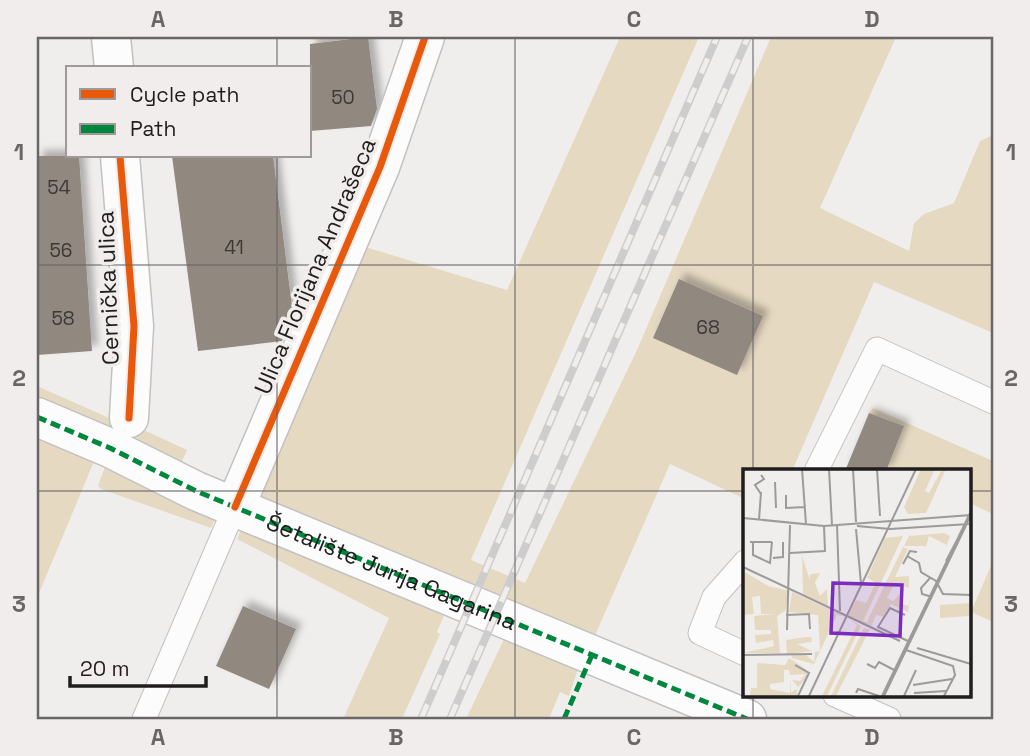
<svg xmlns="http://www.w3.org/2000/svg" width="1030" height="756" viewBox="0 0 1030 756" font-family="'Space Grotesk',sans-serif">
<defs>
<filter id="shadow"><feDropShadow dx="6" dy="-6" stdDeviation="3.5" flood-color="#0004"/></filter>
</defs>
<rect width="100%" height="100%" fill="#f0eeed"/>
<g fill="#e6d9c2">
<path d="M620 37H699L471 560 525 583 637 350 771 37H896L820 208 909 251 914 223 924 214 954 203 980 141 993 135V333L874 282 792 471H745V499L670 464 593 640 246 493 362 246 507 290Z"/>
<path d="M37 386 116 421 111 435 37 404Z"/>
<path d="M873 408 993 461V514L969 503V471H892L886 468 869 413Z"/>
<path d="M133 425 187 450 180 466 126 438Z"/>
<path d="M37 434 95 459 37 598Z"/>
<path d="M106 464 216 516 211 528 101 489 98 486Z"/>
<path d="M242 528 445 613 437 632 440 634 402 719H343L389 618 237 539Z"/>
<path d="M993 561V622L971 612Z"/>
<path d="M505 637 579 666 569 696 560 692 549 719H466Z"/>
</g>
<g fill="#918880" filter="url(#shadow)">
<path d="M368 37 377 109 371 126 310 131V44Z"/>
<path d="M37 156H79L92 351 37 355Z"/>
<path d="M172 156H273L293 315 282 341 198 351Z"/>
<path d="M679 279 763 316 737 375 653 338Z"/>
<path d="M869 413 904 426 886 471H845Z"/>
<path d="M243 606 296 629 269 689 216 666Z"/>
</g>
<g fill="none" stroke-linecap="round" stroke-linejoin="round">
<defs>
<g id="lane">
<path d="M816 471 877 349 993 402"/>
<path d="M745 562 714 597 700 633 745 654"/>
<path d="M835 695 889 719"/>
<path d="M144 719 235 507"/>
</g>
<g id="street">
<path d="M111 37 114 68"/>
<path d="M120 156 134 326 129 418"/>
<path id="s1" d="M37 417 110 448 196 491 747 719"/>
<path d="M235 507 380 167 425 37"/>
</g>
</defs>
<use href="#lane" stroke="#c2c1c0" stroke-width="25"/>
<use href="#street" stroke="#c2c1c0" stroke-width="41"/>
<use href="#lane" stroke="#fdfcfc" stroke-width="23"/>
<use href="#street" stroke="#fdfcfc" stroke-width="38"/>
<defs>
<g id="rail">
<path d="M421 719 717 37"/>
<path d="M450 719 748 37"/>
</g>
</defs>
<use href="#rail" stroke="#cecdcd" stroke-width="8"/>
<use href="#rail" stroke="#f1edec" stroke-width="5" stroke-dasharray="16" stroke-linecap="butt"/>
<g stroke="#00873e" stroke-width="5" stroke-dasharray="10 5" stroke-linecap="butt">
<path d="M37 417 110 448 196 491 747 719"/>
<path d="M564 719 592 655"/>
</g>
<defs>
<g id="cycleway">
<path d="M120 156 134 326 129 418"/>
<path d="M235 507 380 167 425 37"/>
</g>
</defs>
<use href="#cycleway" stroke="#f1edec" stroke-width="11"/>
<use href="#cycleway" stroke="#e8590c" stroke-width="7"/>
</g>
<path fill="none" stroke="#686666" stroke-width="2" stroke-opacity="0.55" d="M277 37V68M515 37V719M753 37V471M277 156V719M37 265H993M37 491H745M969 491H993M753 695V719"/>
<g text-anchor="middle" stroke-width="7" stroke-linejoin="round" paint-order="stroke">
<g font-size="19" fill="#3c3836">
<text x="343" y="104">50</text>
<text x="59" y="194">54</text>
<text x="234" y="254">41</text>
<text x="61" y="257">56</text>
<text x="63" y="325">58</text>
<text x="708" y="334">68</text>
</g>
<g font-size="23" fill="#1f1d1d" stroke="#f1edec">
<text transform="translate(315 266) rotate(-67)" y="8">Ulica Florijana Andrašeca</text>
<text transform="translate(108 288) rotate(-92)" y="8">Cernička ulica</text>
<text dy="8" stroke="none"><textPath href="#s1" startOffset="387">Šetalište Jurija Gagarina</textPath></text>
</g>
</g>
<g transform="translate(743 469)">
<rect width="228" height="228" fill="#f0eeed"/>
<path d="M178 0H192L182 22 186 24 199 0H203L183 44 165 45 161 38ZM201 64 207 67 204 76 186 67 183 77H161L166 67ZM160 67 120 152 124 153 160 78 165 80 152 108 166 107V119L152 114 144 129 150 132 157 125 158 134 165 137 167 130 165 143 148 135 141 148 133 146 128 158 105 147 113 131 123 134 133 114 124 109 142 69ZM59 87 67 111V105L77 104 72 114 77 127 84 120 85 137 60 126ZM0 102 25 117 47 122 42 142 34 147 37 184H0L31 177 30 171 13 174 12 166 28 165V161H12L11 147 31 145H18L17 127 9 128 11 145 0 146ZM49 123 103 148 94 146 71 195 49 189 48 185 63 186 71 193 72 183 77 182 75 146 46 143ZM227 134V147L197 149V136ZM105 149 118 157 84 227H79L114 156ZM121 159 127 160 93 227H88ZM62 168H68L69 173 54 175 69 182 44 185 43 171ZM46 189 64 201V209L55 218 49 211 57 212 63 205 47 206 46 201H41V213L27 215V220L47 224V210L48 223 54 220V227H7L8 219H14V194L42 196Z" fill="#e6d9c2"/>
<path fill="none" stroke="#9c9a9a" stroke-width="2" d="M59 0 63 55M86 0 89 56M110 0 113 53M134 0 137 47M18 6 21 10 12 16 18 25M32 13 33 39M43 26V39L62 38M0 49 81 57 228 46M16 51 18 23M94 56 97 142M114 57 147 60 226 55M113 60 118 115M7 73H29M10 74V86L27 94 29 73M47 84 82 82 81 57M164 87 176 94 178 103 193 112 200 125 228 126M30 89 40 88V73M203 92 222 56M160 95 167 82 174 83M0 98 157 172M187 109 178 119 179 125 189 128M43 146 66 145 67 160M162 146 147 139 135 158 167 173M44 161 47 56M174 179 228 195M163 181 210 197 212 206 201 227M0 186 69 185M124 195 132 199 136 193 153 202M52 196 66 204 55 227M170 216 209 210M113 224 115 220 136 227M171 224 203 222M66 227 173 0M139 227 228 42M141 227 228 46M161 227 173 201"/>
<path fill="#7b2cbf" fill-opacity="0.15" stroke="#7b2cbf" stroke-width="3.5" d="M90 114 159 116 157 167 88 164Z"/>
<rect width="228" height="228" fill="none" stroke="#1f1d1d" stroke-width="3.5"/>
</g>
<rect width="1030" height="756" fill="none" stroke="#f1edec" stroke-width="77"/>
<rect x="66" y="66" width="245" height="91" fill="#f1edec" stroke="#9d9a99" stroke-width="2"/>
<rect x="80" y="89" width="35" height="10" fill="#e8590c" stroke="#9d9a99" stroke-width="2"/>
<text x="130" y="102" font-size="21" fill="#1f1d1d">Cycle path</text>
<rect x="80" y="124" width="35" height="10" fill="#00873e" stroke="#9d9a99" stroke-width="2"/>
<text x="130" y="136" font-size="21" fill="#1f1d1d">Path</text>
<path d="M70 676v10h136v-10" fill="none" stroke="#1f1d1d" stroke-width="3.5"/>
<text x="80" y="676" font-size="21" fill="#1f1d1d" stroke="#f1edec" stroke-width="5" paint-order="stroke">20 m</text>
<rect x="38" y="38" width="954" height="680" fill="none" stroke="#686666" stroke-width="2.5"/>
<g font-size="23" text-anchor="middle" font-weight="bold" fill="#686666">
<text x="158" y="27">A</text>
<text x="396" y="27">B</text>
<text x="634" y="27">C</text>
<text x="872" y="27">D</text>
<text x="19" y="160">1</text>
<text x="1011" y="160">1</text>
<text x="19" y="386">2</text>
<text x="1011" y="386">2</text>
<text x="19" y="612">3</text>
<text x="1011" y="612">3</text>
<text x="158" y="745">A</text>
<text x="396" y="745">B</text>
<text x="634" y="745">C</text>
<text x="872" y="745">D</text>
</g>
</svg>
